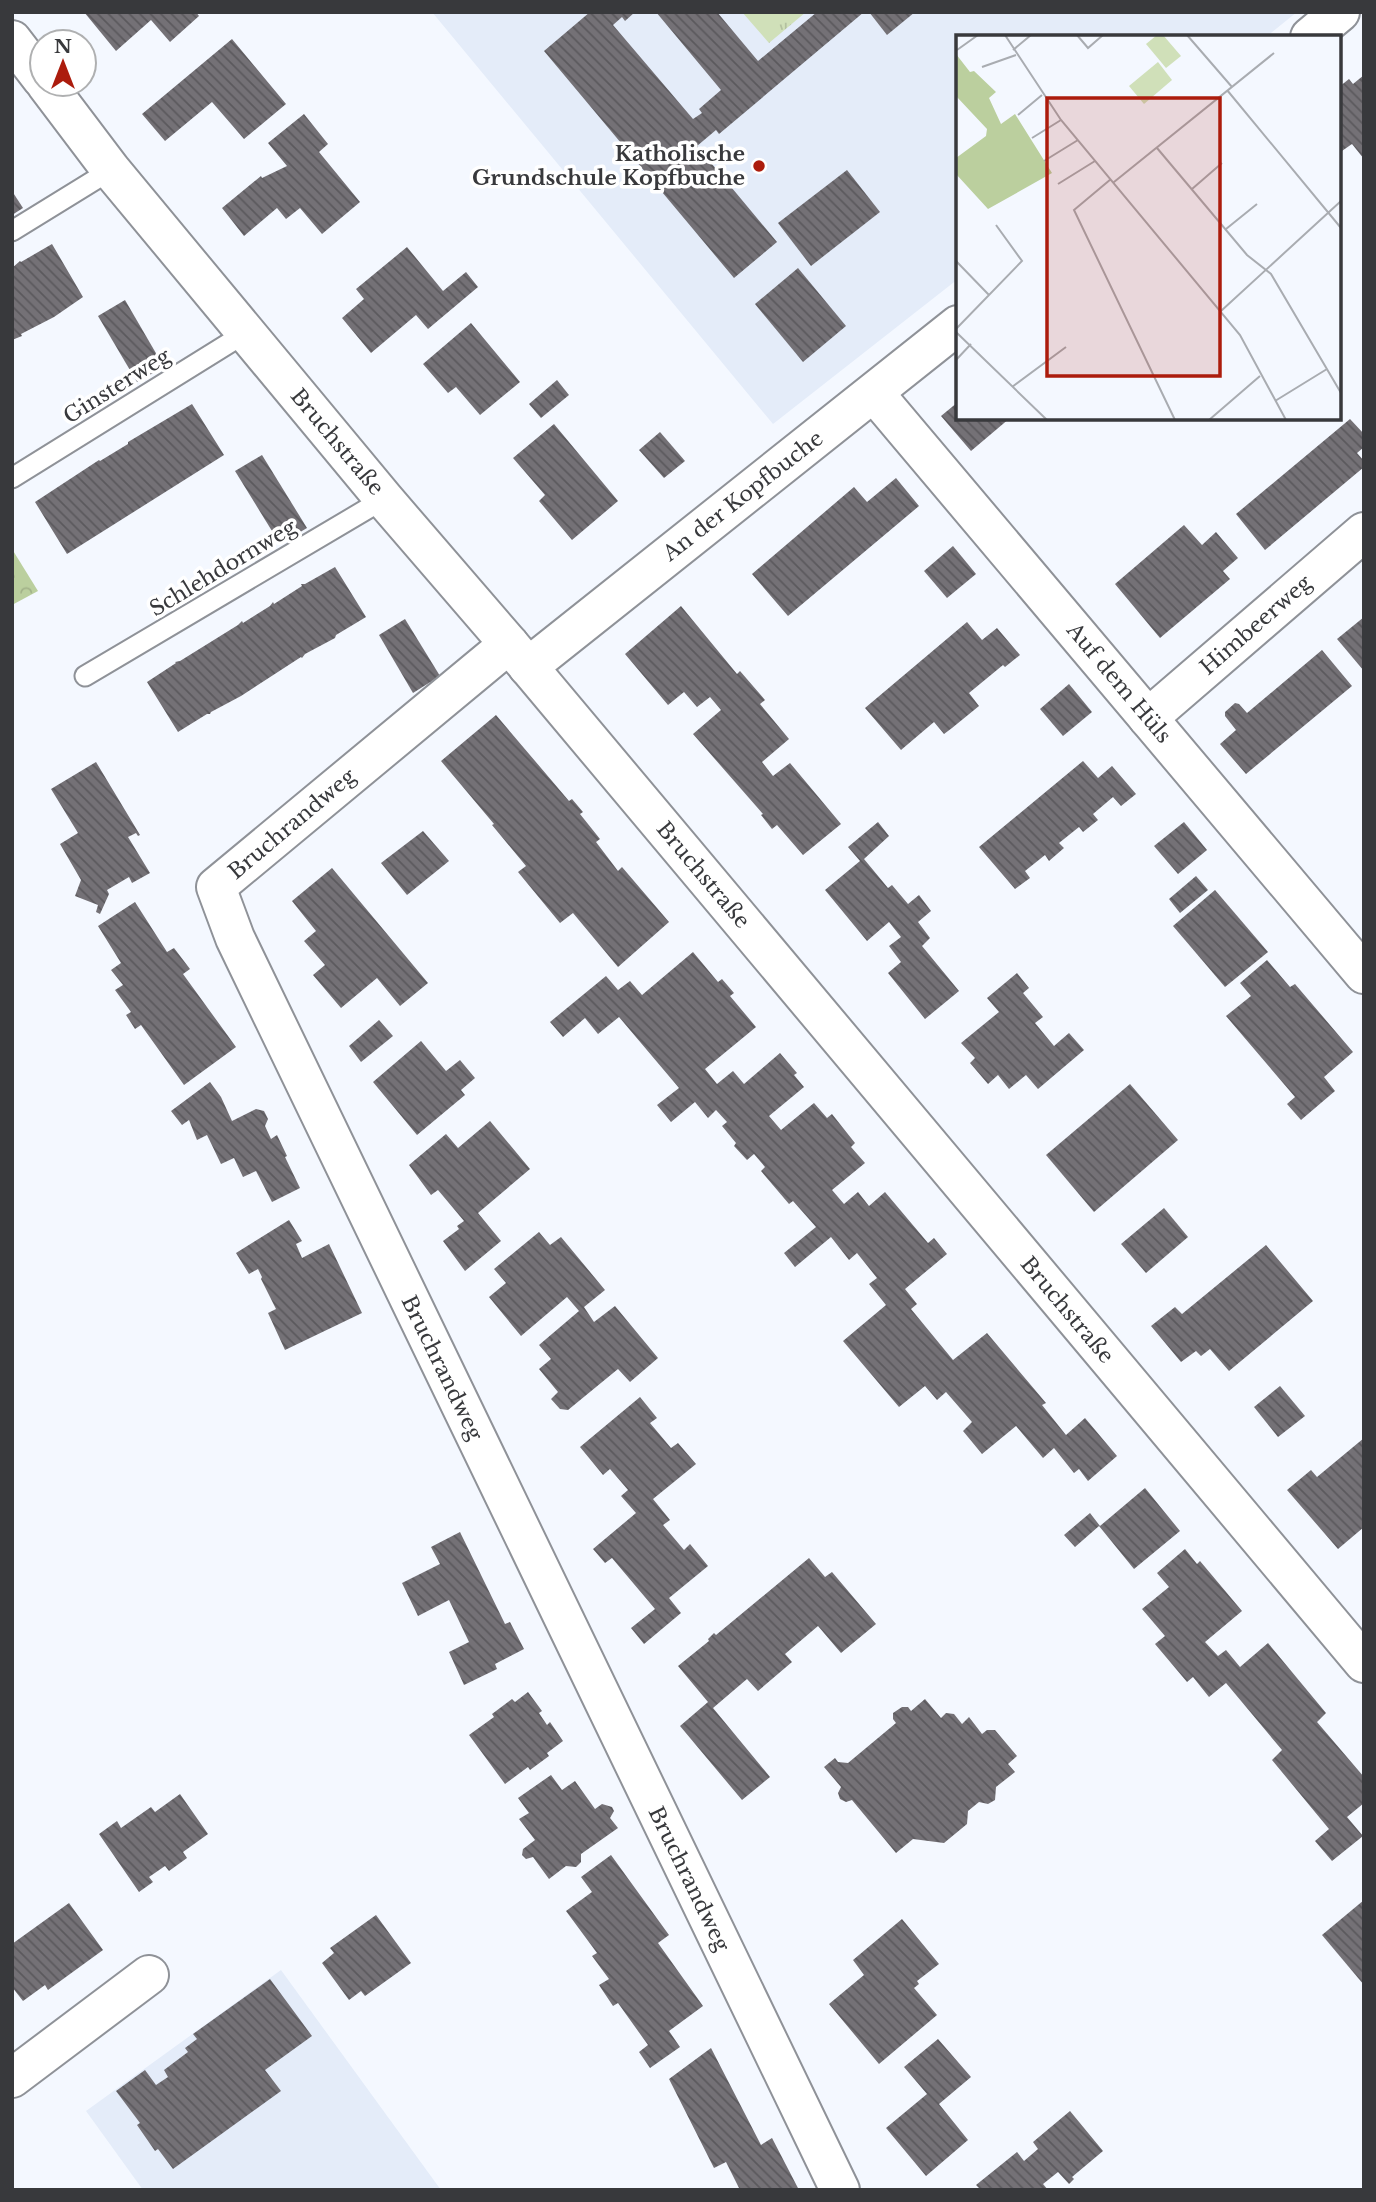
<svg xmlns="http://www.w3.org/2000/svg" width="1376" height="2202" viewBox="0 0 1376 2202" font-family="'Libre Baskerville',serif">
<defs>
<pattern id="forest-crowns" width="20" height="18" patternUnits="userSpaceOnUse" patternTransform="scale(1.75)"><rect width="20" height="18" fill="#bbcf9e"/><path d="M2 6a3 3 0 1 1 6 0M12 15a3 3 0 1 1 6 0" fill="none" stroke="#a2b289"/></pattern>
<pattern id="park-tufts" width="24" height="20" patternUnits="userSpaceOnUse" patternTransform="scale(1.75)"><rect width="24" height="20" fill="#d0e0b9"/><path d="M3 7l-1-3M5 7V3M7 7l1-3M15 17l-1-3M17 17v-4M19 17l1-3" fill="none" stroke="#b3c1a0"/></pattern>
<pattern id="building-back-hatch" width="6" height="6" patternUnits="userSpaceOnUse" patternTransform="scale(1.75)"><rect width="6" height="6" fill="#747176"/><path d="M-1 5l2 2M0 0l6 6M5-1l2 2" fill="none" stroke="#5b595d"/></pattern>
</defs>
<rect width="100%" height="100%" fill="#f4f8ff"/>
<g fill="#e4ecf9">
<path d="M432 12H1297L1266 37H958V279L773 424Z"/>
<path d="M281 1970 441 2190H143L86 2111Z"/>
</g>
<path fill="url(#forest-crowns)" d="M12 549 38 591 12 605Z"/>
<path fill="url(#park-tufts)" d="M742 12H806L769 43Z"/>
<g fill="url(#building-back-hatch)">
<path d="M84 12H196L199 16 170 42 151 20 116 51Z"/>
<path d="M590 12H635L625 21 622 17 613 25 693 119 702 113 699 109 721 90 656 12H717L758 61 817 12H864L719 134 716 130 697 146 777 242 734 278 544 51Z"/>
<path d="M869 12H915L887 35Z"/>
<path d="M232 39 286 104 244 139 212 102 165 141 142 114Z"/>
<path d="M1364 75V159L1352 144 1339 153V87L1349 79 1353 84Z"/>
<path d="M304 114 328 144 319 152 360 202 322 234 300 208 286 219 277 208 244 236 222 208 261 176 262 178 287 166 268 143Z"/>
<path d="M847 170 880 212 811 266 778 223Z"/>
<path d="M12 191 23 208 12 215Z"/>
<path d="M52 244 83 297 54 317 21 334 22 336 12 340V268L20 261 21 262Z"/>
<path d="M407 247 443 291 466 272 478 287 428 329 416 315 371 353 342 318 364 299 356 289Z"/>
<path d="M798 268 846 326 803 362 755 304Z"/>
<path d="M125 300 164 367 137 382 98 316Z"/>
<path d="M471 323 520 382 480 415 456 387 448 393 423 364Z"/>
<path d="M557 380 569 395 541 418 529 404Z"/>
<path d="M958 402V418H1010L971 451 941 416Z"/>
<path d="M192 404 224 455 67 554 35 502 99 460 100 461 128 444V442Z"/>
<path d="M1350 419 1364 434V447L1357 453 1364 461V467L1265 550 1236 514Z"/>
<path d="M554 424 618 501 572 540 539 501 545 495 513 458Z"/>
<path d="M660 432 685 461 664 478 639 450Z"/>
<path d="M262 455 307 528 280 544 235 471Z"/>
<path d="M896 478 919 506 788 616 752 574 854 487 867 502Z"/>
<path d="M1184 525 1202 545 1216 532 1238 558 1223 571 1230 579 1160 638 1115 584Z"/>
<path d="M953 546 976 574 947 598 924 571Z"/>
<path d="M335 567 366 617 336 635 335 638 305 654 302 658 301 657 241 696 211 712 210 714H207L178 732 147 682 176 663 175 662 180 661 238 625 242 621 243 623 270 606 273 602 274 604 302 586 301 584H305Z"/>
<path d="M681 606 737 674 740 671 765 700 760 704 789 739 762 762 773 776 790 763 841 824 803 855 777 825 772 829 761 815 763 814 693 734 721 710 710 697 697 707 684 692 668 705 625 654Z"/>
<path d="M1364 617V671L1337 639Z"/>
<path d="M405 619 440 676 413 693 379 635Z"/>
<path d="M967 622 982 640 997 628 1020 655 1005 667 1003 665 969 693 979 706 952 728 944 734 934 722 901 750 865 708Z"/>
<path d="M1322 650 1352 686 1246 774 1220 744 1236 730 1225 716V712L1235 703 1239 704 1247 713Z"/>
<path d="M1069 684 1092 712 1063 736 1040 709Z"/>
<path d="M496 715 569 801 572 799 583 812 580 814 600 839 596 842 618 871 622 867 669 922 618 967 573 913 560 923 518 872 526 866 492 825 494 824 441 761Z"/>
<path d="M1083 761 1098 778 1112 766 1136 794 1121 806 1113 797 1093 814 1098 820 1083 832 1079 827 1059 843 1064 848 1049 861 1045 855 1025 871 1030 878 1015 889 979 847Z"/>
<path d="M96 762 140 835 138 836 136 833 128 837 150 873 132 883 129 877 107 890 109 894 100 914 96 912 98 905 75 896 81 880 60 844 78 833 51 789Z"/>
<path d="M878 822 889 836 864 859 888 888 892 885 908 904 919 895 931 911 918 922 930 938 922 946 959 991 925 1019 888 973 901 962 889 946 901 937 889 922 867 941 825 890 860 861 848 847Z"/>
<path d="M1184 822 1207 850 1178 874 1154 846Z"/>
<path d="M423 831 449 861 407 895 381 863Z"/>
<path d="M332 868 428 983 400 1006 377 978 341 1008 313 975 325 965 304 941 316 931 292 901Z"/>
<path d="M1196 876 1208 890 1180 913 1169 899Z"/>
<path d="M1215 890 1268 952 1225 987 1173 926Z"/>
<path d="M135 902 167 952 174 948 190 969 183 974 236 1047 184 1085 141 1025 135 1029 126 1015 131 1012 115 990 123 985 111 970 121 963 98 926Z"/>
<path d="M693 952 718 982 722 979 734 993 730 996 756 1027 705 1069 717 1084 733 1071 744 1084 780 1053 797 1073 794 1075 804 1087 769 1116 781 1130 814 1103 827 1118 832 1114 855 1143 851 1147 865 1163 832 1190 844 1204 858 1192 869 1206 885 1192 928 1243 934 1238 947 1254 905 1289 917 1304 911 1309 953 1360 987 1333 1046 1403 1042 1405 1066 1435 1085 1418 1117 1456 1088 1481 1079 1469 1074 1473 1054 1448 1043 1458 1016 1426 982 1454 963 1431 972 1422 946 1392 937 1400 925 1386 899 1407 843 1341 886 1305 869 1284 877 1278 857 1253 849 1260 831 1237 795 1267 784 1253 816 1227 793 1201 789 1204 761 1171 765 1167 754 1154 747 1160 734 1146 736 1143 722 1126 727 1122 716 1110 708 1118 695 1102 671 1122 657 1105 679 1088 619 1017 598 1034 585 1018 563 1037 550 1022 606 976 618 990 630 981 642 995Z"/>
<path d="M1267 960 1290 987 1295 984 1353 1052 1324 1077 1335 1091 1301 1120 1287 1104 1295 1097 1226 1016 1251 996 1240 983Z"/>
<path d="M1017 973 1029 988 1023 993 1043 1017 1035 1023 1054 1046 1069 1033 1084 1050 1038 1089 1026 1075 1009 1089 998 1075 988 1084 970 1063 975 1058 961 1043 999 1012 987 998Z"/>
<path d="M379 1020 393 1036 361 1062 349 1046Z"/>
<path d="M421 1041 446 1071 460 1060 475 1078 461 1090 465 1095 417 1135 373 1082Z"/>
<path d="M210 1082 221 1097 232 1121 256 1109 264 1111 268 1119 265 1126 271 1139 277 1135 287 1156 285 1157 300 1188 272 1202 256 1171 243 1177 234 1158 221 1164 207 1135 197 1140 189 1120 182 1125 171 1111Z"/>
<path d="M1130 1084 1178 1140 1094 1212 1046 1155Z"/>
<path d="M490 1121 530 1169 478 1213 501 1241 465 1271 443 1241 459 1229 457 1226 464 1221 438 1190 431 1195 409 1165 446 1134 458 1148Z"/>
<path d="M1164 1208 1188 1237 1146 1273 1121 1244Z"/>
<path d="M289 1220 302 1241 296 1244 302 1258 329 1244 362 1313 285 1350 268 1313 276 1309 261 1279 262 1277 258 1269 249 1274 236 1253Z"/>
<path d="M539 1232 550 1245 561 1237 605 1290 584 1307 594 1322 615 1306 658 1358 630 1382 618 1369 568 1410 560 1409 551 1399 558 1392 539 1369 551 1359 539 1345 579 1311 567 1297 521 1336 489 1297 506 1283 494 1269Z"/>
<path d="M1266 1245 1313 1301 1229 1371 1210 1349 1201 1356 1196 1351 1181 1362 1151 1326 1175 1307 1182 1314Z"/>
<path d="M1280 1386 1305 1416 1278 1437 1254 1407Z"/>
<path d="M640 1397 657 1418 650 1423 671 1448 678 1443 696 1464 653 1499 670 1520 663 1525 684 1550 690 1544 708 1566 669 1598 681 1613 644 1644 631 1628 655 1609 612 1558 605 1563 593 1549 636 1513 621 1496 628 1490 610 1469 603 1475 580 1447Z"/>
<path d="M1364 1438V1527L1338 1549 1287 1490 1311 1470 1317 1477Z"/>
<path d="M1145 1488 1180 1531 1134 1569 1099 1526 1075 1547 1064 1535 1090 1513 1100 1526Z"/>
<path d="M460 1532 505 1624 510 1622 524 1649 495 1664 497 1669 464 1685 449 1652 469 1642 449 1600 418 1616 402 1583 440 1564 431 1547Z"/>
<path d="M1185 1549 1197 1564 1200 1561 1242 1611 1205 1642 1218 1656 1226 1650 1240 1667 1268 1643 1326 1713 1317 1722 1364 1777V1803L1347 1817 1363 1836 1332 1861 1315 1841 1329 1829 1272 1760 1282 1750 1226 1683 1209 1697 1193 1677 1187 1682 1155 1644 1165 1636 1142 1609 1169 1587 1157 1573Z"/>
<path d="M809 1558 825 1577 832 1572 876 1624 841 1653 818 1626 785 1654 792 1662 758 1691 747 1679 713 1708 770 1777 742 1800 680 1726 708 1702 678 1666 709 1641 708 1639 714 1633 716 1635Z"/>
<path d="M528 1692 542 1711 539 1713 547 1725 550 1722 563 1741 547 1753 549 1756 530 1770 528 1767 505 1784 469 1735 494 1717 492 1714 512 1699 515 1702Z"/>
<path d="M925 1699 941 1718 946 1713 954 1714 962 1724 969 1717 982 1734 987 1730H995L1017 1756 1008 1764 1015 1772 996 1787 995 1800 988 1804 979 1802 968 1811 967 1824 944 1843 913 1839 896 1853 852 1800 846 1802 840 1799 838 1793 841 1787 824 1767 835 1758 838 1762 848 1763 896 1723 893 1719V1713L902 1707H908L911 1711Z"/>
<path d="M551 1775 562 1790 575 1781 595 1809 602 1804 612 1807 614 1811 610 1818 618 1828 581 1854V1862L576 1867 566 1866 549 1879 533 1857 526 1859 522 1855 523 1849 535 1840 519 1819 529 1813 518 1798Z"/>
<path d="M180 1794 208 1834 183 1852 187 1858 169 1871 165 1866 149 1877 153 1882 139 1892 99 1834 117 1821 121 1828 151 1807 155 1812Z"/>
<path d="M611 1855 669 1935 658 1943 703 2006 669 2031 680 2047 650 2068 639 2052 648 2045 618 2003 613 2006 599 1985 609 1979 592 1956 597 1953 566 1911 592 1892 581 1877Z"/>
<path d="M1364 1900V1985L1322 1935Z"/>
<path d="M69 1903 103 1950 48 1990 45 1985 23 2001 12 1987V1944Z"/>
<path d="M376 1915 411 1963 365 1996 361 1991 349 2000 322 1963 334 1953 330 1948Z"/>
<path d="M902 1919 939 1964 917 1981 919 1984 914 1988 937 2015 879 2064 829 2004 864 1975 853 1960Z"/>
<path d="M270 1979 312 2036 265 2070 281 2091 173 2169 158 2149 155 2151 137 2125 140 2123 116 2091 145 2070 156 2085 168 2077 164 2070 188 2052 185 2048 197 2039 193 2034Z"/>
<path d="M938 2039 971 2077 939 2104 968 2140 926 2176 886 2128 927 2094 904 2067Z"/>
<path d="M711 2048 761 2145 772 2138 799 2190H740L726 2162 714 2168 669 2079Z"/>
<path d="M1070 2111 1103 2151 1072 2177 1074 2179 1069 2184 1058 2172 1043 2184 1048 2190H981L976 2185 1017 2152 1024 2161 1038 2149 1033 2142Z"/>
</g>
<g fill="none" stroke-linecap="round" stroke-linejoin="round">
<defs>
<g id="service">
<path d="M12 231 111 170"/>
<path d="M12 478 247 332"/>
<path d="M85 676 384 499"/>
</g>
<g id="minor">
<path d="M1310 37 1340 12"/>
<path d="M12 40 42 79"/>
<path d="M46 84 111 170 384 499 509 644 1364 1663"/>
<path d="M874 393 1364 974"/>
<path d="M509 644 216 887 235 938 840 2190"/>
<path d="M528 667 958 325"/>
<path d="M1148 718 1364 532"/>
<path d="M12 2078 149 1975"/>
</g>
</defs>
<use href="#service" stroke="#8f9298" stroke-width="23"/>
<use href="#minor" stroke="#8f9298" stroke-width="42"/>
<use href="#service" stroke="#fff" stroke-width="19"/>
<use href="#minor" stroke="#fff" stroke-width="38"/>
</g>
<circle fill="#ac1c0d" stroke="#fff" stroke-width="2.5" cx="759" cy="166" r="7"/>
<g text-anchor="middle" stroke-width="7" stroke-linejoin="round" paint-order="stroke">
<g font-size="21" font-weight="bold" fill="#38393c" stroke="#fff" text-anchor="end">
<text x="745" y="161">Katholische<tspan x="745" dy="24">Grundschule Kopfbuche</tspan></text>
</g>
<g font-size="21" fill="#38393c" stroke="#fff">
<text transform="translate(117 386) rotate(-32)" y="7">Ginsterweg</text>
<text transform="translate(337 442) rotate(50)" y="7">Bruchstraße</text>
<text transform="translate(743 496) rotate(-38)" y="7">An der Kopfbuche</text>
<text transform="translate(223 568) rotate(-31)" y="7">Schlehdornweg</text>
<text transform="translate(1256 625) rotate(-41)" y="7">Himbeerweg</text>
<text transform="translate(1119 683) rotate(50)" y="7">Auf dem Hüls</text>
<text transform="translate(292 824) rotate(-40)" y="7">Bruchrandweg</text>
<text transform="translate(703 875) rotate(50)" y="7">Bruchstraße</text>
<text transform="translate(1067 1310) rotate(50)" y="7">Bruchstraße</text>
<text transform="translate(442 1368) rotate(64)" y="7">Bruchrandweg</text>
<text transform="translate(689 1879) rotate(64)" y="7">Bruchrandweg</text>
</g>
</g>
<g transform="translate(956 35)">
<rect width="385" height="385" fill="#f4f8ff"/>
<path d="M201 0H207L225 21 210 33 190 9Z" fill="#d0e0b9"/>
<path d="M0 19 14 37 18 36 40 57 33 63 45 89 59 79 96 138 32 174 0 139V123L30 101 31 94 0 61Z" fill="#bbcf9e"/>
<path d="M202 27 216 45 188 69 173 51Z" fill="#d0e0b9"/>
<path fill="none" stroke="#a9acb1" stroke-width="2" d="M49 0 105 85 284 300 330 385M121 0 132 13 147 0M231 0 276 52M1 15 22 0M57 15 75 0M26 32 60 20M271 55 385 193M62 80 86 60M76 103 105 85M201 113 291 220 315 239 385 358M88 126 122 105M155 144 118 175 219 385M158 147 318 18M102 149 139 126M236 154 266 128M270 194 301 169M0 226 33 260M265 276 385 166M0 294 66 226 40 190M0 297 91 385M0 325 15 309M56 352 110 312M319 366 371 334M253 385 304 341"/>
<path fill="#ac1c0d" fill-opacity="0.15" stroke="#ac1c0d" stroke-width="3.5" d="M91 63H264V341H91Z"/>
<rect width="385" height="385" fill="none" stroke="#38393c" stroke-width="3.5"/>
</g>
<rect width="1376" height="2202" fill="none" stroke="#38393c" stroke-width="28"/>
<g transform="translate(63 63)"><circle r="33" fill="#ffffff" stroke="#afb0b1" stroke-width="2"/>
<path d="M0-5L12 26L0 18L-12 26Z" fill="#ac1c0d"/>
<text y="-10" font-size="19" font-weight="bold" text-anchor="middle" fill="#38393c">N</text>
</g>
</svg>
